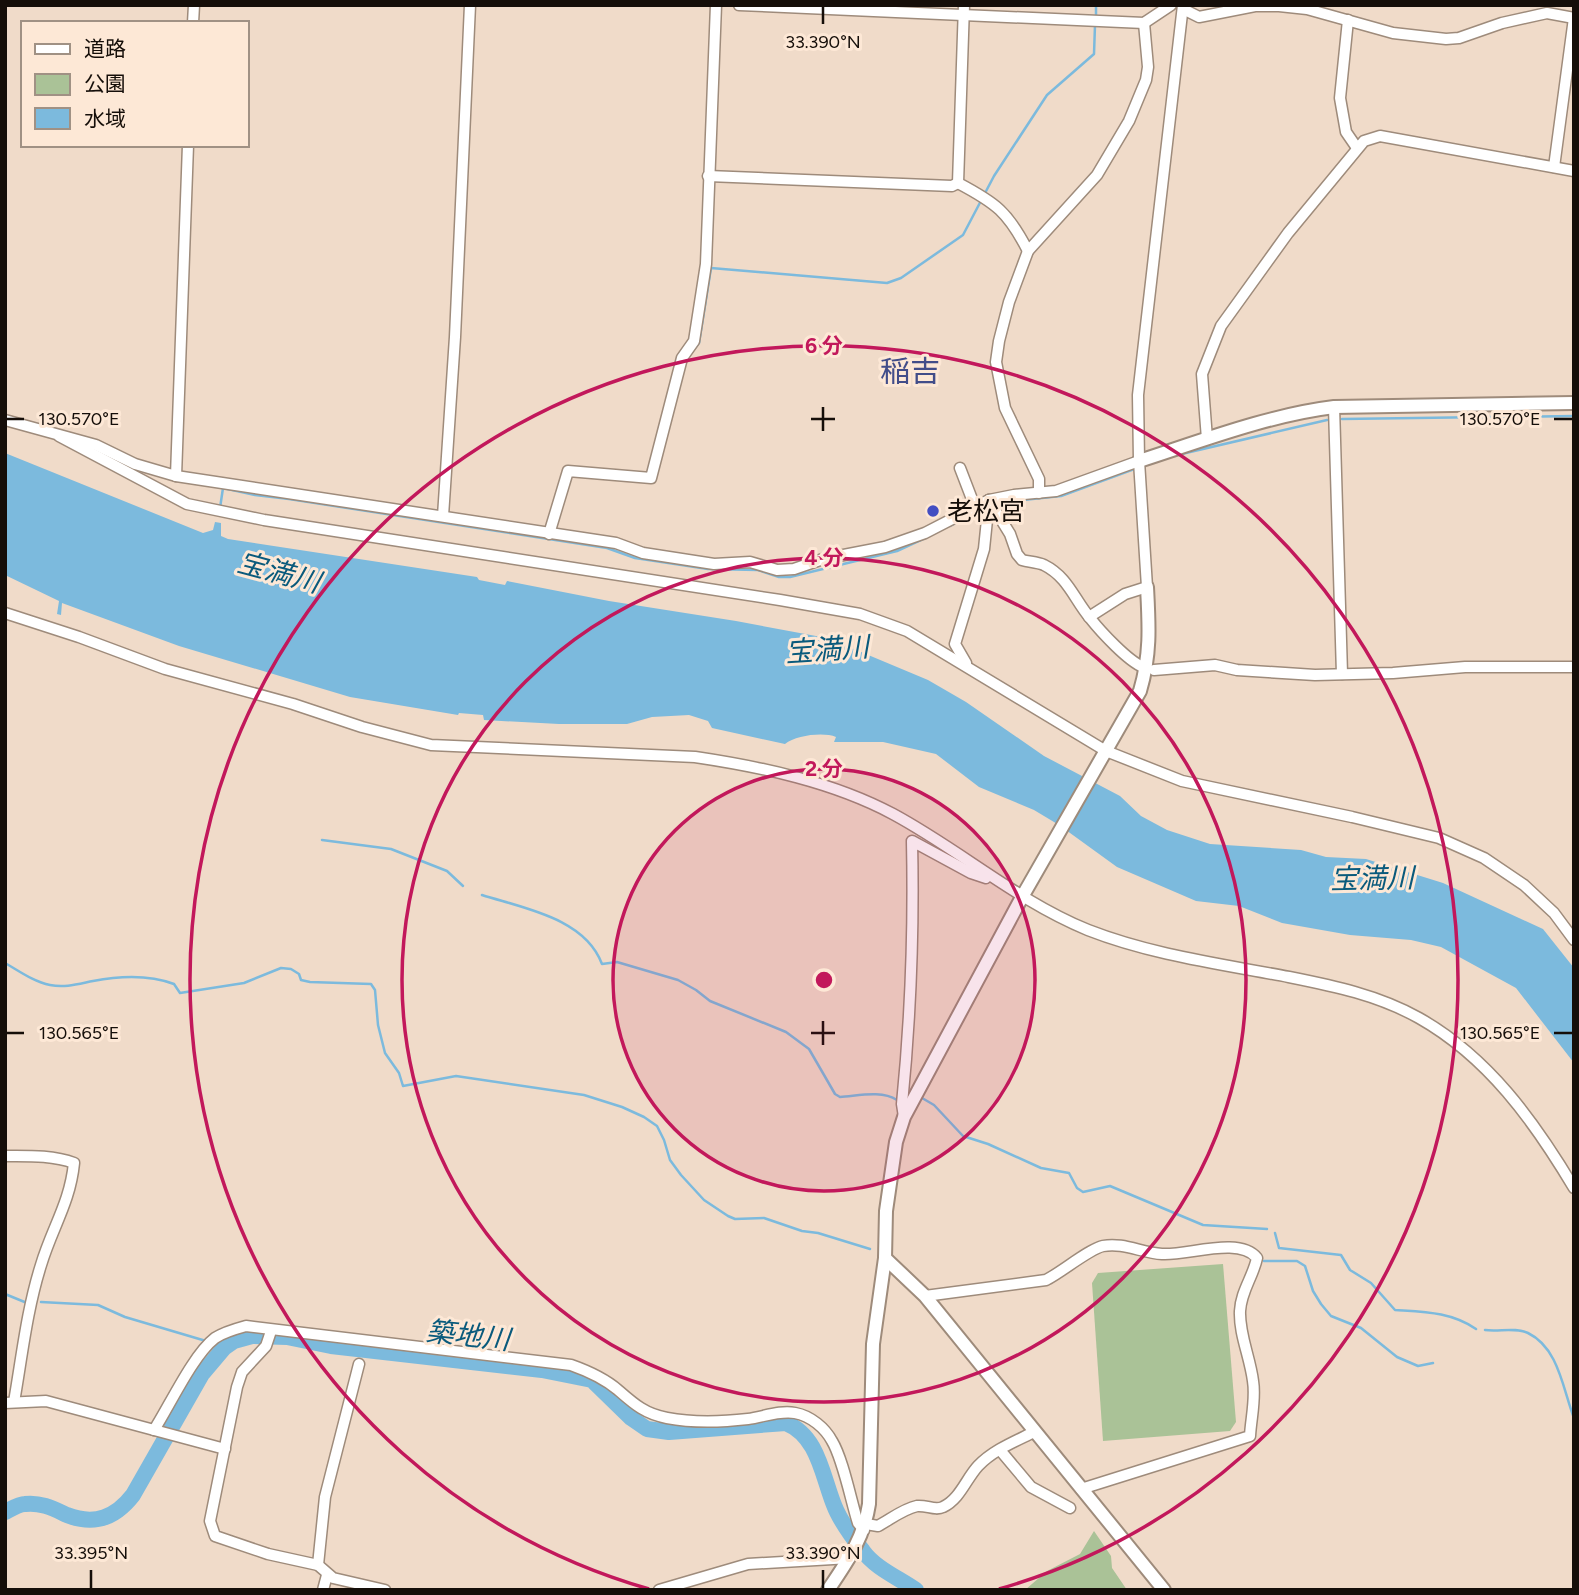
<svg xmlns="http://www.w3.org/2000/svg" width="1579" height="1595" viewBox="0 0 1579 1595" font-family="Figtree,'Noto Sans JP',sans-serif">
<rect width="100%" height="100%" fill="#f0dbc9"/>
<g fill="#aac297">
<path d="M1223 1264 1236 1422 1230 1431 1103 1441 1092 1283 1098 1273Z"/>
<path d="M1094 1531 1111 1556 1112 1568 1127 1590H1025L1047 1571 1080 1554Z"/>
</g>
<path fill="#7cbadd" d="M5 453 203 533 213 530 215 522 221 523V536L228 539 477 577 479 580 505 585 507 581 609 601 736 621 816 636 842 644 928 680 966 702 1044 756 1120 796 1141 816 1167 830 1210 844 1301 850 1326 857 1366 859 1443 883 1543 929 1574 968V1063L1516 988 1441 947 1411 940 1350 935 1282 923 1239 906 1196 901 1117 867 1059 825 1034 810 979 787 936 754 883 742H834L836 737C824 732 796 735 785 744L712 728 708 721 689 715 652 717 627 724H559L484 720 483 715 459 713 458 715 350 697 179 646 62 603 61 615 57 614 59 601 5 575Z"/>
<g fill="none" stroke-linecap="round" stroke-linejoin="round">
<g stroke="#7cbadd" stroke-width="2.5">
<path d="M1096 19V5"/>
<path d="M688 357 699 343 711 268 887 283 901 278 963 235 994 176 1047 95 1094 54 1095 25"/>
<path d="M1342 419 1574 416"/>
<path d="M1173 456 1327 420"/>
<path d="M1003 502 1061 496 1137 468"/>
<path d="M220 508 223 488 255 495 289 499 607 548 635 558 708 569 758 570 779 577H790L897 551 925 538"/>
<path d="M950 526 983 509"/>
<path d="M322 840 391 849 447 871 463 886"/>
<path d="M482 895C523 908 585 918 602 964L617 962 678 980 696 990 710 1001 786 1032 809 1049 835 1094 840 1097C858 1096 881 1090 897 1100"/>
<path d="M5 963C19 971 34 982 50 985 65 988 78 984 93 981 119 976 150 975 174 984L180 993 244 983 281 968 291 969 299 974 301 980 310 982 371 984 375 990 378 1025 385 1053 399 1073 403 1086 456 1076 584 1095 622 1107 644 1117 657 1126 664 1140 670 1160 681 1175 704 1200 728 1216 735 1219 764 1218 802 1231 818 1233 870 1249"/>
<path d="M922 1098 934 1105 963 1136 988 1144 1041 1168 1069 1173 1077 1188 1083 1192 1110 1186 1203 1225 1267 1229"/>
<path d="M1275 1233 1279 1248 1341 1255 1350 1270 1371 1283 1395 1310C1425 1312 1451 1312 1476 1329"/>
<path d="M1264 1261H1297L1305 1266 1313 1291 1321 1304 1331 1316 1361 1328 1397 1357 1418 1366 1433 1363"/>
<path d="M5 1294 27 1303"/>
<path d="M41 1302 98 1305 125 1317 206 1341"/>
<path d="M1485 1330C1499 1332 1515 1327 1528 1333 1559 1348 1563 1390 1574 1418"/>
<path d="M216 1341H234"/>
</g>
<path stroke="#7cbadd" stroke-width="16" d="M5 1512C11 1509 19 1504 25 1504 41 1502 54 1509 67 1515 95 1526 116 1517 133 1495L202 1374 224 1348 234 1341 252 1336 287 1337 331 1346 542 1370 592 1380 631 1418 647 1429 669 1432 786 1423C818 1436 822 1475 834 1505 840 1521 852 1537 863 1551 875 1568 899 1578 916 1590"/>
<defs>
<g id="minor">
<path d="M739 5 1144 23 1171 5"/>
<path d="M964 5 958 183C996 203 1008 212 1028 251"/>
<path d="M1183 9 1199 17 1255 6H1279L1307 9 1393 33 1446 39 1459 38 1502 23 1547 13 1574 18"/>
<path d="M1348 20 1340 98 1346 132 1357 148"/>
<path d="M193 23 194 5"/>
<path d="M1554 167 1574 18"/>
<path d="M708 176 952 186 958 183"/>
<path d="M1334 407 1342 674"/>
<path d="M5 420 96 445 135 464 176 476 616 543 643 553 714 564 750 562 777 570 794 569 823 559 885 547 925 533 989 500 1014 495 1056 491 1139 461"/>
<path d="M59 436 187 504 264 520 780 600 860 614 907 631 1106 751 1182 781 1352 817 1439 838 1484 858 1524 885 1554 913 1574 940"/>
<path d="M1207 439 1202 374 1221 326 1288 233 1364 141 1380 136 1574 171"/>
<path d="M960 468 975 507"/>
<path d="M176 476 188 145"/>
<path d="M1039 493V479L1005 408 996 362 999 341 1009 302 1028 251 1097 175 1129 121 1146 80 1148 67 1144 23"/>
<path d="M989 500 1010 534 1017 554 1022 560C1029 562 1037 562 1044 565 1068 577 1074 599 1090 618 1101 632 1128 661 1143 667"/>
<path d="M443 516 455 337 470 5"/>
<path d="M549 534 568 471 651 478 682 358 694 341 706 264 716 5"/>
<path d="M5 613 79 637 165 669 293 704 362 727 431 745 695 757C762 767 833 782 893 814 960 850 1017 901 1088 930 1152 955 1221 964 1289 977 1334 986 1378 995 1419 1018 1488 1057 1534 1121 1574 1188"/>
<path d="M1089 617 1125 594 1147 587 1139 461 1138 395 1183 5"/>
<path d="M966 663 955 644 984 549 989 500"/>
<path d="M1154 670 1215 665 1237 670 1315 675 1393 673 1465 667H1574"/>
<path d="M904 1117 902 1104C911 1014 914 931 912 841L971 873 986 878"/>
<path d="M5 1156C28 1156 53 1155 74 1163 70 1203 52 1228 41 1265 27 1309 22 1356 14 1402"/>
<path d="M925 1296 1046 1280C1062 1272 1089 1249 1103 1246 1123 1242 1142 1253 1162 1254 1187 1256 1239 1236 1257 1258 1253 1277 1241 1291 1240 1311 1239 1334 1250 1357 1253 1381 1256 1399 1251 1418 1250 1436L1081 1489"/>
<path d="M271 1331 266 1346 242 1372 237 1387 210 1521 215 1536 268 1554 318 1565 333 1578 385 1590"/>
<path d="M5 1403 46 1401 225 1449"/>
<path d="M154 1430C170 1405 193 1355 215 1338 224 1332 235 1329 246 1326L571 1365C588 1371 604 1378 618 1390 634 1404 645 1414 667 1418 693 1423 722 1422 748 1419 763 1417 780 1410 795 1413 811 1416 825 1428 832 1441 843 1459 851 1501 858 1523L864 1530"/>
<path d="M1000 1450 1031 1487 1070 1508"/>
<path d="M866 1524 878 1526C891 1519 903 1509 917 1506 927 1505 935 1511 943 1507 960 1499 966 1479 978 1466 993 1450 1016 1441 1034 1432"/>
<path d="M318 1565 325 1497 359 1364"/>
<path d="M323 1590 327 1575"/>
<path d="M659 1590 748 1564 850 1558"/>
</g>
<g id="tertiary">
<path d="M1139 461C1201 441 1269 415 1334 407L1574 403"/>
<path d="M885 1258 925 1296 1164 1590"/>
<path d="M828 1590C847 1562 864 1538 869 1504L873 1344 885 1258 886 1211 896 1142 904 1117 1022 897 1140 691C1151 654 1149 625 1147 587"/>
</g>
</defs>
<use href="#minor" stroke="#9e8b7b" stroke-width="13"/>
<use href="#tertiary" stroke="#9e8b7b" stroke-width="16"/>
<use href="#minor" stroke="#fff" stroke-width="10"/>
<use href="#tertiary" stroke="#fff" stroke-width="12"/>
</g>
<path fill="none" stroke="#150e09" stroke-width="2.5" d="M823 7V24M823 407V431M7 419H24M811 419H835M1554 419H1572M823 1021V1045M7 1033H24M811 1033H835M1554 1033H1572M91 1570V1588M823 1570V1588"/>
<circle cx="824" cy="980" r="211" fill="#c2185b" fill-opacity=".12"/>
<g fill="none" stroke="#c2185b" stroke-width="3.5">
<circle cx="824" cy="980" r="211"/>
<circle cx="824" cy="980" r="422"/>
<path d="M649 1589A634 634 0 1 1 999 1589"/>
</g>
<circle fill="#434ec2" stroke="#fde8d6" stroke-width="2.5" cx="933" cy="511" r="7"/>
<g text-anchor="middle" stroke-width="6" stroke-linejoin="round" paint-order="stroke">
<g font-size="26" fill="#150e09" stroke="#fde8d6" text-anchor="start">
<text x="947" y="520">老松宮</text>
</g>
<g font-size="28" font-style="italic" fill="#0a5a7c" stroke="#fde8d6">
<text transform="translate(279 572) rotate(15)" y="10">宝満川</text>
<text transform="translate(827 649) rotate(-4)" y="10">宝満川</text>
<text transform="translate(1372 878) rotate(-1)" y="10">宝満川</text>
<text transform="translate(468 1335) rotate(6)" y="10">築地川</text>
</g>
<g font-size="30" fill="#424d89" stroke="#fde8d6">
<text x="910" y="382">稲吉</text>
</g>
</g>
<g font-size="18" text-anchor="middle" fill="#150e09" stroke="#fde8d6" stroke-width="6" stroke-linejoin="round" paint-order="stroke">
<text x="823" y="48">33.390°N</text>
<text x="1500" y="425">130.570°E</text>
<text x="79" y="425">130.570°E</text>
<text x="1500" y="1039">130.565°E</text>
<text x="79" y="1039">130.565°E</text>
<text x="91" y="1559">33.395°N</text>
<text x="823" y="1559">33.390°N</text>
</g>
<circle cx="824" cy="980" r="10" fill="#c2185b" stroke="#fde8d6" stroke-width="3.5"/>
<g font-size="21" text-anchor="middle" font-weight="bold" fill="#c2185b" stroke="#fde8d6" stroke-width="6" stroke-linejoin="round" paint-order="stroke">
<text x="824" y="353">6 分</text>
<text x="824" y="565">4 分</text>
<text x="824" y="776">2 分</text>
</g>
<rect width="1579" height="1595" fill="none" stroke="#150e09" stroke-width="14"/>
<rect x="21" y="21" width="228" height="126" fill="#fde8d6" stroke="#a09184" stroke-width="2"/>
<rect x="35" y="44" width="35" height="10" fill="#ffffff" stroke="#a09184" stroke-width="2"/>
<text x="84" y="56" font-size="21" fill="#150e09">道路</text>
<rect x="35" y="74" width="35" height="21" fill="#aac297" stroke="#a09184" stroke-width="2"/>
<text x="84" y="91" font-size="21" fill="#150e09">公園</text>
<rect x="35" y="108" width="35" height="21" fill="#7cbadd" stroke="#a09184" stroke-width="2"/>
<text x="84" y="126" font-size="21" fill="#150e09">水域</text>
</svg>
